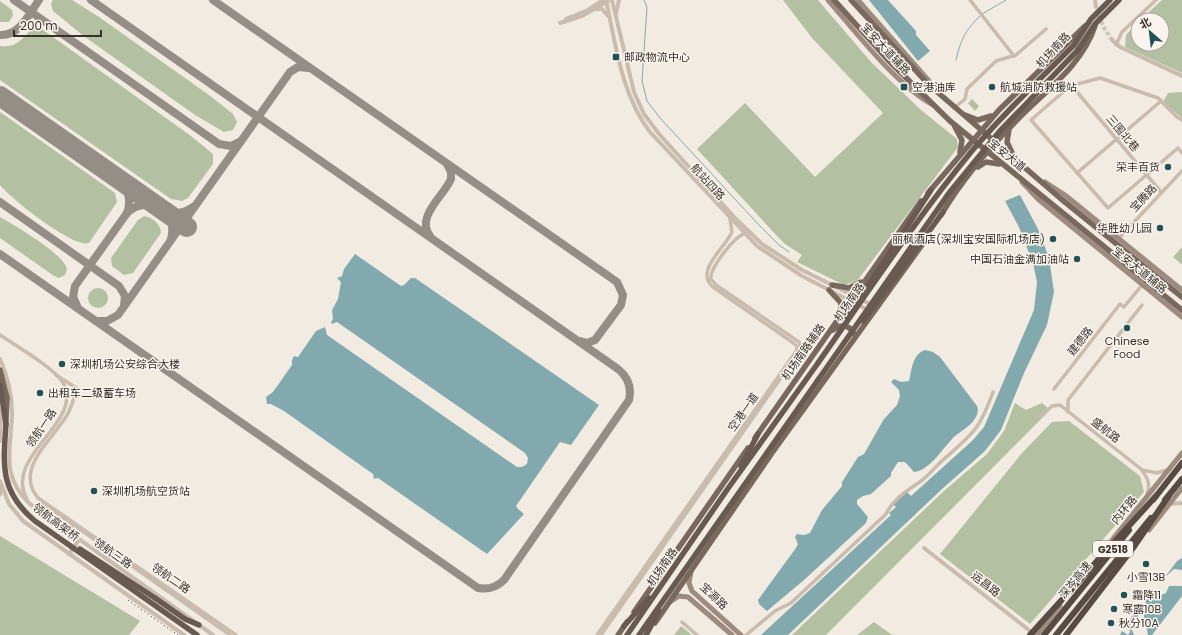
<svg xmlns="http://www.w3.org/2000/svg" width="1182" height="635" viewBox="0 0 1182 635" font-family="Poppins,'Noto Sans SC',sans-serif">
<rect width="100%" height="100%" fill="#f2ebe1"/>
<g fill="#b4c0a2">
<path d="M53 0H72L99 17 209 95 233 114 237 122 233 130 224 132 195 115 85 37 53 11 51 4Z"/>
<path d="M783 0H818L871 62 921 110 957 139 958 147 857 281 844 285 797 262 802 255 785 244 777 236 697 149 745 103 815 177 883 113 812 38Z"/>
<path d="M1162 0H1182V73L1125 47 1126 35 1138 22V44H1162V20H1140Z"/>
<path d="M0 1 12 10 13 15 9 22H0Z"/>
<path d="M35 27H39L191 136 213 154V164L188 198 182 201 171 199 0 80V46C20 48 22 36 35 27Z"/>
<path d="M1182 92V118L1163 102 1168 93Z"/>
<path d="M972 99 979 106 975 111 968 103Z"/>
<path d="M0 112 115 193 117 202 89 243C74 249 10 198 0 185Z"/>
<path d="M144 216C152 217 161 224 161 233L133 273 124 275 112 266 111 258 138 220Z"/>
<path d="M0 217C14 225 64 254 67 269L65 275 59 278 54 276 0 238Z"/>
<path d="M1182 247V263L1181 264 1173 257Z"/>
<circle cx="98" cy="298" r="10"/>
<path d="M1015 403 1026 410 1042 403 1050 410 826 635H792L944 491 987 454 1004 431Z"/>
<path d="M1069 421 1140 476 1144 492 1030 624 940 554 1022 453 1052 422Z"/>
<path d="M0 536 140 621 129 635H0Z"/>
<path d="M874 622 892 635H857Z"/>
<path d="M681 626 692 635H674Z"/>
</g>
<g fill="#82a9ad">
<path d="M869 0H888L916 31V35L930 51 918 61Z"/>
<path d="M1020 195 1038 229 1049 258 1054 292 1047 325 1024 373 1001 430 985 451 942 489 788 635H761L891 515 889 513 896 507 893 504 907 492 911 496 973 440 984 427 1034 310 1037 282 1033 263 1019 227 1005 201Z"/>
<path d="M355 254 401 286 404 285 411 278H415L599 405 571 445 560 442 516 506 518 509 524 514 487 554 378 478 374 479 373 474 284 411 271 404H267L266 397 273 392 292 365V360L294 356 298 357 316 331 325 327 327 335 517 467H522L527 464 528 458 525 453 337 322 332 324 331 322 333 319 332 310 338 299 341 282 337 278 342 276 344 269Z"/>
<path d="M925 350 933 352 940 357 977 406C979 411 977 416 974 420 969 427 961 431 955 436 944 446 930 471 914 472L905 462H898L891 473V476L871 494 863 496 857 500V504L868 517 866 523 804 580 767 611 759 604 758 600 796 548 798 544 795 537 797 534 804 535 810 533 822 510 842 486V482L858 457 864 454 884 419 897 405 900 396 899 390 891 382 894 379 901 382 909 381C912 370 912 354 925 350Z"/>
<path d="M1182 558V570L1174 569 1165 577 1177 561Z"/>
<path d="M1169 586H1182V596L1152 635H1148L1144 616 1146 599 1152 595 1159 596 1166 593Z"/>
<path d="M1136 611 1139 615 1136 619 1131 620 1130 625 1134 635H1120L1122 631 1128 635 1130 632 1129 627 1126 625Z"/>
</g>
<g fill="none" stroke-linecap="round" stroke-linejoin="round">
<g stroke="#82a9ad" stroke-width="1">
<path d="M644 0 647 7 642 81 647 101 660 118 758 224 779 245 789 252"/>
<path d="M982 14 1006 0"/>
<path d="M956 60C960 41 966 29 980 16"/>
</g>
<g stroke="#958e86" stroke-width="8">
<path d="M14 0 219 144 231 146 241 141"/>
<path d="M213 0 617 282 623 295 621 305 595 340 587 343 579 341"/>
<path d="M0 35C20 36 29 14 39 0"/>
<path d="M119 179C128 189 132 200 127 213"/>
<path d="M0 202 119 286 125 296 124 306"/>
<path d="M162 210C173 215 183 214 193 207"/>
<path d="M163 210C172 218 174 228 171 239"/>
<path d="M430 236C415 217 444 196 451 179V172L447 164"/>
<path d="M0 254 478 588C489 590 497 587 504 580L629 400C632 387 628 377 618 369L91 0"/>
<path d="M78 308 73 297 75 286 127 213C135 205 145 203 157 206"/>
<path d="M96 321H107L118 315 290 72 298 67 309 68"/>
</g>
<path stroke="#958e86" stroke-width="20" d="M0 96 187 227"/>
<path stroke="#cdc6bd" stroke-width="4" stroke-dasharray="4 2" stroke-linecap="butt" d="M1097 10 1103 26 1112 40"/>
<g stroke="#c9bbad" stroke-width="3.5">
<path d="M970 0 1014 56"/>
<path d="M1116 45 1122 32 1156 0"/>
<path d="M1072 86 1161 192"/>
<path d="M954 108 965 99 967 89 996 61 1016 55 1046 29"/>
<path d="M1182 120 1177 117 1158 98 1100 78 1070 86 1031 120 1108 208 1178 148 1182 153"/>
<path d="M1077 173 1161 101"/>
<path d="M1119 238 1182 171"/>
<path d="M0 335C16 346 51 366 62 381 88 421 2 455 27 499"/>
<path d="M56 375 78 389C73 398 72 407 67 415 49 444 9 474 44 504L230 635"/>
<path d="M1054 389 1120 304 1124 307 1142 285"/>
<path d="M1068 412V400L1142 305"/>
<path d="M1041 416 1052 406 1060 405 1141 469C1147 477 1151 484 1147 494"/>
<path d="M1142 470 1157 473 1167 470"/>
<path d="M0 495 1 487"/>
<path d="M38 498 236 635"/>
<path d="M682 622 697 635"/>
<path d="M597 635 797 350V346L792 342 713 287C694 271 725 248 732 232L730 219"/>
<path d="M601 635 801 349 799 342 716 285 711 279C709 269 734 237 744 234"/>
<path d="M746 635 775 611 791 603 886 514C894 498 907 491 921 481 929 475 936 466 943 460 973 433 979 431 993 392"/>
</g>
<g stroke="#c9bbad" stroke-width="4">
<path d="M606 0C616 45 621 94 650 132L757 246 802 276 870 311"/>
<path d="M612 0 634 92 644 114 659 134 737 220 762 244 802 270 872 305"/>
<path d="M1095 0 1096 7"/>
<path d="M596 9H602L608 16"/>
<path d="M616 13 619 0"/>
<path d="M566 19 588 10 603 0"/>
<path d="M560 23 582 16 608 1"/>
<path d="M1112 40 1120 47 1182 76"/>
<path d="M0 359C8 377 12 395 12 414 11 449 0 476 30 504L213 635"/>
<path d="M0 409 1 418 0 441"/>
<path d="M0 481 9 504 23 521 184 635"/>
<path d="M1169 504 1182 503"/>
<path d="M67 531 73 525"/>
<path d="M924 548 1034 634"/>
<path d="M69 554 79 540"/>
</g>
<g stroke="#9d8b7f" stroke-width="5">
<path d="M828 0C856 32 896 85 933 105"/>
<path d="M858 0 936 89"/>
<path d="M1022 182 1039 200 1182 317"/>
<path d="M1045 182 1065 195 1182 290"/>
<path d="M1149 530 1182 488"/>
<path d="M1112 540 1182 453"/>
<path d="M691 572 689 583 692 591 741 635"/>
<path d="M670 602 679 596 688 597 732 635"/>
<path d="M1037 635 1060 606"/>
</g>
<g stroke="#79685e" stroke-width="5.5">
<path d="M834 0 888 60 950 121 1182 310"/>
<path d="M851 0 928 84 1060 198 1182 297"/>
<path d="M965 115 978 120 991 116"/>
<path d="M955 127 962 140 960 152"/>
<path d="M1009 129 1007 142 1014 157"/>
<path d="M978 167 986 162 999 164"/>
<path d="M928 193 999 110 1085 26"/>
<path d="M941 215C961 181 989 148 1017 120 1045 91 1082 66 1095 26"/>
<path d="M832 285 849 288 861 282"/>
<path d="M829 290 841 303 840 314"/>
<path d="M833 330C841 324 849 324 854 334"/>
<path d="M0 370 7 398 6 420"/>
<path d="M755 438 921 201"/>
<path d="M634 612 748 448"/>
<path d="M655 623 772 453 927 238"/>
<path d="M618 635 627 622"/>
</g>
<g stroke="#685a50" stroke-width="5.5">
<path d="M1074 45 1091 19 1110 0"/>
<path d="M1077 51 1095 24 1119 0"/>
<path d="M901 236 931 190"/>
<path d="M906 263 943 212"/>
<path d="M0 385 6 424"/>
<path d="M741 466 758 434"/>
<path d="M155 598 185 619 199 625"/>
<path d="M624 626 649 598"/>
<path d="M627 635 729 487 818 363"/>
<path d="M639 635 818 380"/>
<path d="M646 635 659 611"/>
</g>
<g stroke="#584b43" stroke-width="6">
<path d="M1153 500 1182 463"/>
<path d="M1165 500 1182 479"/>
<path d="M1044 635 1129 530"/>
<path d="M1056 635 1151 518"/>
</g>
<path stroke="#38302b" stroke-width="1" stroke-dasharray="1 3" stroke-linecap="butt" d="M128 600 178 635"/>
<g stroke="#685a50" stroke-width="5.5">
<path d="M847 317 901 236"/>
<path d="M863 321 906 263"/>
<path d="M818 363C868 292 916 219 971 152 1003 114 1039 80 1074 45"/>
<path d="M818 380 949 193 999 132 1077 51"/>
<path d="M6 424C3 466 0 492 35 521L197 635"/>
<path d="M80 549 155 598"/>
</g>
<g stroke="#584b43" stroke-width="6">
<path d="M1030 635 1156 496"/>
<path d="M1066 635 1133 548 1168 497"/>
</g>
</g>
<g fill="#245157" stroke="#f9f4ed" stroke-width="1.5">
<rect x="612" y="53" width="8" height="8" rx="2"/>
<rect x="900" y="83" width="8" height="8" rx="2"/>
<circle cx="992" cy="87" r="4"/>
<circle cx="1168" cy="167" r="4"/>
<circle cx="1160" cy="228" r="4"/>
<circle cx="1053" cy="239" r="4"/>
<circle cx="1077" cy="259" r="4"/>
<circle cx="1127" cy="328" r="4"/>
<circle cx="62" cy="364" r="4"/>
<circle cx="40" cy="393" r="4"/>
<circle cx="94" cy="491" r="4"/>
<circle cx="1146" cy="564" r="4"/>
<circle cx="1124" cy="595" r="4"/>
<circle cx="1114" cy="609" r="4"/>
<circle cx="1111" cy="623" r="4"/>
</g>
<g text-anchor="middle" stroke-width="3" stroke-linejoin="round" paint-order="stroke">
<rect fill="#f9f4ed" stroke="#726b65" stroke-width="1" x="1093" y="541" width="40" height="16" rx="3"/>
<g font-size="10" font-weight="bold" fill="#38302b">
<text x="1113" y="553">G2518</text>
</g>
<g font-size="11" fill="#38302b" stroke="#f9f4ed">
<text transform="translate(886 49) rotate(47)" y="4">宝安大道辅路</text>
<text transform="translate(1053 50) rotate(-47)" y="4">机场南路</text>
<text transform="translate(1123 133) rotate(50)" y="4">三围北巷</text>
<text transform="translate(1007 155) rotate(39)" y="4">宝安大道</text>
<text transform="translate(708 182) rotate(48)" y="4">航站四路</text>
<text transform="translate(1143 198) rotate(-47)" y="4">宝腾路</text>
<text transform="translate(1140 270) rotate(39)" y="4">宝安大道辅路</text>
<text transform="translate(849 302) rotate(-55)" y="4">机场南路</text>
<text transform="translate(1080 341) rotate(-52)" y="4">建德路</text>
<text transform="translate(803 352) rotate(-55)" y="4">机场南路辅路</text>
<text transform="translate(743 412) rotate(-55)" y="4">空港一道</text>
<text transform="translate(41 428) rotate(-56)" y="4">领航一路</text>
<text transform="translate(1106 430) rotate(38)" y="4">盛航路</text>
<text transform="translate(1124 510) rotate(-51)" y="4">内环路</text>
<text transform="translate(56 522) rotate(37)" y="4">领航高架桥</text>
<text transform="translate(113 553) rotate(35)" y="4">领航三路</text>
<text transform="translate(662 567) rotate(-55)" y="4">机场南路</text>
<text transform="translate(171 578) rotate(35)" y="4">领航二路</text>
<text transform="translate(1075 580) rotate(-51)" y="4">深岑高速</text>
<text transform="translate(986 584) rotate(38)" y="4">运昌路</text>
<text transform="translate(714 596) rotate(44)" y="4">宝源路</text>
</g>
<g font-size="11" fill="#38302b" stroke="#f9f4ed" text-anchor="start">
<text x="624" y="61">邮政物流中心</text>
<text x="912" y="91">空港油库</text>
<text x="1000" y="91">航城消防救援站</text>
<text x="1160" y="171" text-anchor="end">荣丰百货</text>
<text x="1152" y="232" text-anchor="end">华胜幼儿园</text>
<text x="1045" y="243" text-anchor="end">丽枫酒店(深圳宝安国际机场店)</text>
<text x="1069" y="263" text-anchor="end">中国石油金满加油站</text>
<text x="1127" y="345" text-anchor="middle">Chinese<tspan x="1127" dy="13">Food</tspan></text>
<text x="70" y="368">深圳机场公安综合大楼</text>
<text x="48" y="397">出租车二级蓄车场</text>
<text x="102" y="495">深圳机场航空货站</text>
<text x="1146" y="581" text-anchor="middle">小雪13B</text>
<text x="1132" y="599">霜降11</text>
<text x="1122" y="613">寒露10B</text>
<text x="1119" y="627">秋分10A</text>
</g>
</g>
<g transform="translate(1150 32) rotate(332)"><circle r="19" fill="#f9f4ed" stroke="#aca69f"/>
<path d="M0-3L7 15L0 10L-7 15Z" fill="#245157"/>
<text y="-6" font-size="11" font-weight="bold" text-anchor="middle" fill="#38302b">北</text>
</g>
<path d="M14 30v6h87v-6" fill="none" stroke="#38302b" stroke-width="2"/>
<text x="20" y="30" font-size="12" fill="#38302b" stroke="#f9f4ed" stroke-width="3" paint-order="stroke">200 m</text>
</svg>
